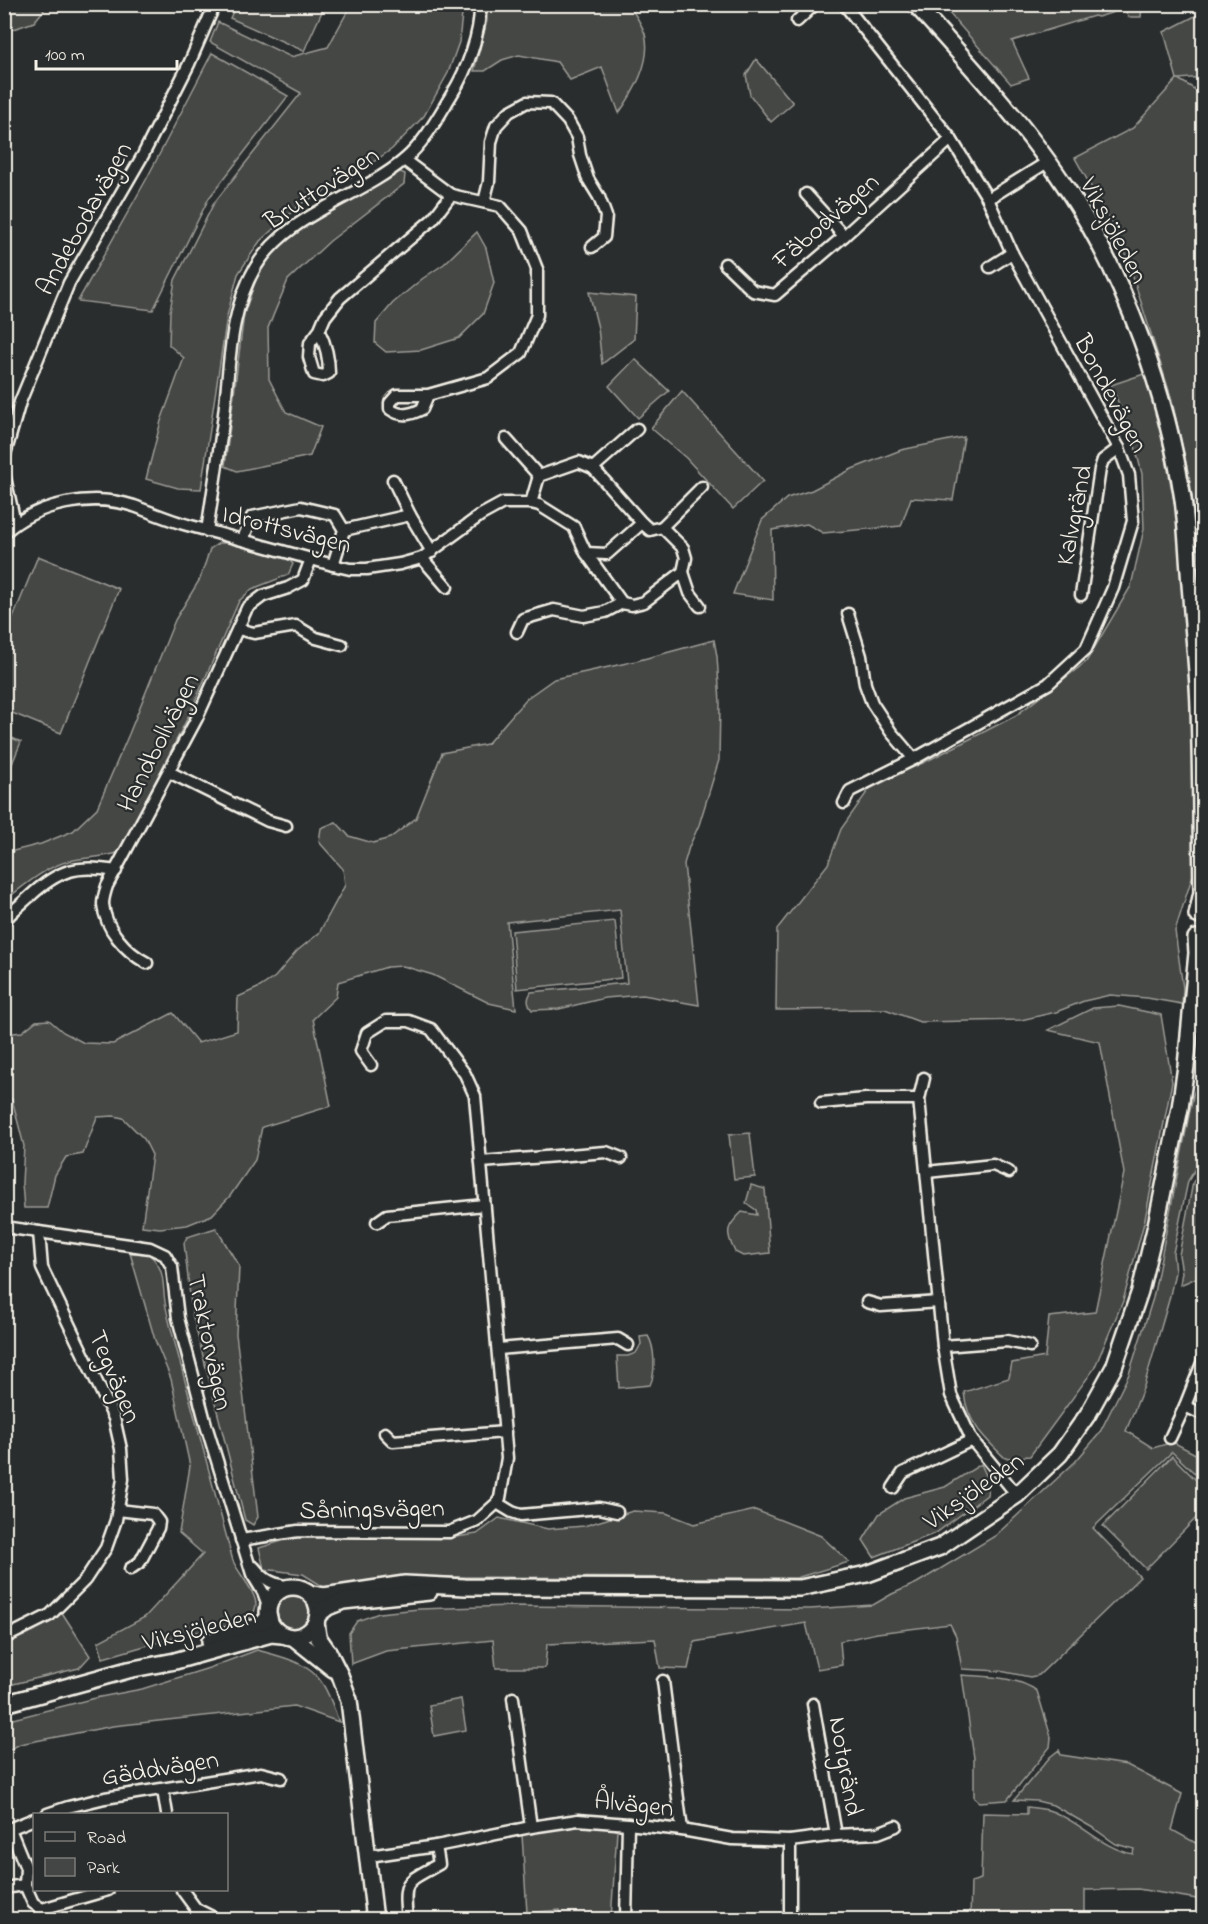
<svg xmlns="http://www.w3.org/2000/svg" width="1208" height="1924" viewBox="0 0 1208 1924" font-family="'Indie Flower',sans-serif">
<rect width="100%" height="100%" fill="#2a2d2e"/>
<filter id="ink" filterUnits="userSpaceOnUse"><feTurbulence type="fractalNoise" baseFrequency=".0167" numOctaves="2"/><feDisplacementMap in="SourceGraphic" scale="12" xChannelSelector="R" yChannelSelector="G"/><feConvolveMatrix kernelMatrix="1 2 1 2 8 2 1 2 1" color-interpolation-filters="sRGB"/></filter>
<g filter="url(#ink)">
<g fill="#444645" stroke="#9c9c96" stroke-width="1.5">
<path d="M4 5 5 4 48 5 34 22 5 32Z"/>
<path d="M236 5V4L325 5 304 51 230 18Z"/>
<path d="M351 5H463L459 42 448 73 424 116 392 149 353 176 302 203 260 241 238 274 227 316 201 489 178 488 146 479 161 421 184 358 169 345 170 312 175 280 214 203 301 93 210 42 218 22 291 57 328 47Z"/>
<path d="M487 5H629C634 13 642 24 645 34 652 60 634 92 619 113L602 67 570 80 557 62 519 55 502 60 485 71H474L487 21Z"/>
<path d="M942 5H1142L1141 17H1129L1124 9 1098 17 1094 16 1012 41 1029 78 1011 84Z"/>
<path d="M1203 12V77L1178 79 1204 95 1203 589 1190 481 1171 397 1122 242 1075 158 1133 128 1177 79 1164 32Z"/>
<path d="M212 53 288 96 209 198 153 310 78 301 146 180Z"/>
<path d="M756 59 793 103 771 122 750 95 746 75Z"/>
<path d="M396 170 405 174 404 184 330 241 288 280 268 328 269 379 286 412 321 427 310 456 237 471 225 466 244 314 259 271 286 237Z"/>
<path d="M477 232 486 248 494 283 483 314 459 338 421 350 386 352 375 343 376 323 393 303 422 279 444 264Z"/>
<path d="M589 292 636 297 634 339 602 364 598 328Z"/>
<path d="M635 359 669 391 638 418 609 386Z"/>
<path d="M1144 374 1158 416 1178 523 1194 704 1195 868 1175 931 1183 988 1182 1004 1147 998 1110 995 1084 1001 1056 1012 1021 1020 920 1022 885 1009 776 1010 777 929 828 864 841 829 872 785 925 762 1015 716 1086 662 1131 586 1144 529 1142 474 1133 438 1111 385Z"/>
<path d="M682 391 763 481 733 509 686 458 651 428Z"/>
<path d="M964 437 953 500 911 498 901 526 823 533 807 524 772 530 773 600 733 594 762 520 787 498 812 490 852 469 901 450Z"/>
<path d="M219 543H229L286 557 293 564 288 575 252 589 239 601 189 715 120 852C103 858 86 857 69 861 45 867 24 886 5 900V853L41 844 73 831 97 808 129 734 175 620 200 579 210 549Z"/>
<path d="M38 556 119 589 61 733 5 710V638Z"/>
<path d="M714 640 717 656 720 703 719 760 699 825 689 847 684 864 699 1005 643 995 605 998 559 1009 532 1010C527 1003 527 999 531 992L627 983 620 910 507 922 516 1009 489 1003 433 975 403 966 387 967 338 982 336 997 313 1019 331 1106 262 1127 255 1160 230 1196 212 1215 187 1225 160 1228 142 1226 152 1155 144 1139 123 1118 114 1116 97 1117 83 1154 66 1157 55 1175 47 1208H24L22 1183 24 1146 12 1099 5 1096V1034L22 1032 36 1021 49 1020 63 1032 84 1043 113 1044 173 1013 198 1043 237 1031 238 997 260 987 275 977 297 951 319 933 345 885 343 869 319 842 321 828 336 822 349 836 373 843 390 838 416 818 442 753 487 744 527 698 554 679 636 661Z"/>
<path d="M5 735 21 742 5 781Z"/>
<path d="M615 921 621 978 517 989 512 931Z"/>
<path d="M1119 1006 1161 1015 1172 1082 1145 1219 1123 1301 1094 1369 1030 1456 1005 1458C985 1439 966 1421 964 1392L1009 1378 1012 1363 1045 1357 1049 1317 1095 1312 1124 1173 1100 1042 1048 1030 1093 1008Z"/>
<path d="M1203 1072V1139L1200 1161 1188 1181 1173 1253 1175 1272 1169 1300 1144 1386 1126 1431 1153 1448 1173 1442 1203 1458V1481L1172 1452 1093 1528 1140 1577 1039 1675 1030 1677 1000 1671 962 1669 956 1636 950 1624 877 1633 840 1641 842 1665 817 1669 806 1623 694 1642 688 1669 660 1668 655 1639 547 1644 545 1668H496L493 1640 386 1651 351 1664 349 1633 357 1621 379 1613 419 1609 511 1606 810 1609 873 1605 892 1594 917 1583 995 1536 1075 1462 1099 1434 1129 1374 1153 1298 1193 1095Z"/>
<path d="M750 1133 755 1177 734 1179 729 1135Z"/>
<path d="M1203 1169V1275L1180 1285 1182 1272 1179 1255 1193 1182Z"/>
<path d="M751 1185 765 1189 770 1253 743 1256 735 1252C725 1232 726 1227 742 1212L757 1215 756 1210 746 1203Z"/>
<path d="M216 1228 239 1266 236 1334 258 1517 253 1525 245 1520 192 1313 184 1243 187 1237Z"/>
<path d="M130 1253 149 1254C166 1270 162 1282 165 1302 167 1314 170 1325 173 1336L233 1561C239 1574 256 1592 256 1605 255 1614 250 1619 242 1623 230 1630 216 1628 202 1631 169 1638 136 1649 103 1658L98 1642 145 1617 203 1554 179 1533 190 1466 171 1379 155 1340Z"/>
<path d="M648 1336C655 1347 656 1373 650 1385L619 1388 617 1356H628L636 1353 641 1344 640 1337Z"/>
<path d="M1172 1456 1203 1487V1511L1146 1569 1103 1526Z"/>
<path d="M981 1464 989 1482 987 1495 936 1533 874 1557 863 1540 879 1514 904 1498 945 1487Z"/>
<path d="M755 1510 821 1536 849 1562 796 1578 418 1577 327 1589 303 1574 264 1569 259 1548 295 1537 449 1538 477 1534 499 1518 548 1529 584 1526 633 1511 666 1513 694 1524Z"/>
<circle cx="291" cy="1613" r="18"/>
<path d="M61 1611 90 1656 79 1668 5 1686V1641L23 1636Z"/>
<path d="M257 1650C279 1656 309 1662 322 1683 330 1695 334 1709 339 1722L294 1706 113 1726 20 1744 5 1752V1721L95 1698 142 1689 209 1668Z"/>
<path d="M962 1675C986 1677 1016 1676 1037 1691L1051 1737 1050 1747 1007 1800 979 1802 974 1798V1758Z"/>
<path d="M461 1699 466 1730 434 1736 429 1705Z"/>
<path d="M1059 1750 1061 1755 1127 1765 1182 1794 1172 1830 1203 1847V1900L1138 1889 1085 1890V1919H970L971 1882 981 1879 983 1813 1027 1814V1807C1035 1808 1044 1808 1051 1811 1080 1821 1101 1848 1133 1854L1134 1849 1116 1844 1093 1828 1053 1805 1037 1801 1014 1800 1050 1757Z"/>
<path d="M579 1824 610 1825 617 1831 611 1919H563L560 1910 527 1913 522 1835Z"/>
</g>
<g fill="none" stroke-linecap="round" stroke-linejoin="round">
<defs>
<g id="street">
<path d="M797 21 815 4"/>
<path d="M404 160 451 195 500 206 522 231 537 269V315L521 353 488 378 428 395 422 409C410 415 401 417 390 409V403L397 395H428"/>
<path d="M806 194 844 236"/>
<path d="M988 199 1049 161"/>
<path d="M484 202 489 182 491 142 496 126 509 112 527 102 551 103 568 121 577 137 580 155 588 179 599 197 606 216 604 237 592 247"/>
<path d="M725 264 753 291 775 295 844 236 951 139"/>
<path d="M990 267 1012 253"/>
<path d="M319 331C326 345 329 357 329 373L323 376 314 374 309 357 310 343 319 331 325 317 340 298 433 219 451 195"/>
<path d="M506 439 539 476"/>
<path d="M4 458 20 402 69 283 143 155 189 64 215 4"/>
<path d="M593 468 637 429"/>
<path d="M4 473 15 523"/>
<path d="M393 480 410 515"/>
<path d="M531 503 539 476 579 462 593 468 642 523 607 554 586 553"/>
<path d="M642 523 650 530 662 527"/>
<path d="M344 530 410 515 432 552"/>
<path d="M207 531C213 492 219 453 224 414 230 365 229 312 255 268 288 213 357 199 404 160 425 142 438 117 452 94 467 70 481 33 480 4"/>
<path d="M4 533C38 502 92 493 134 506 153 513 171 521 191 526 238 539 286 552 333 565L350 569H367L400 564 422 558 481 515 503 503H531L539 505 574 527 586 553 622 603"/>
<path d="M243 539 252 517 301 507 335 515 344 530 333 565"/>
<path d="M422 558 447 587"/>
<path d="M683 572 690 593 700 606"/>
<path d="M1081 595 1100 469 1103 460 1119 448"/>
<path d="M848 614 861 656 865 684 872 703 891 732 914 759"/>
<path d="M238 629 254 633 296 626 316 638 342 645"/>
<path d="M517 632 523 619 554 610 584 616 605 612 622 603 632 605 644 602 683 572 686 558 683 548 662 527 702 487"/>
<path d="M169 772 268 821 286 826"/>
<path d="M844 803 850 791 914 759 1048 684 1086 649 1113 588 1133 521 1129 475 1119 448 1012 253 988 199 951 139 844 4"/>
<path d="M4 921C11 912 20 905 29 897 58 870 76 864 116 871"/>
<path d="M147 963C126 952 105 929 103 904 103 899 105 892 107 886L197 718 247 608 263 596 288 588 303 580 311 559"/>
<path d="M924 1078 919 1099 943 1346 951 1395 972 1440 1017 1495"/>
<path d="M821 1103 866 1099H919"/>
<path d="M481 1162 606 1152 621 1158"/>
<path d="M927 1172 993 1165 1009 1172"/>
<path d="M377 1222 387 1215 484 1205"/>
<path d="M4 1227 150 1248 165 1255 172 1267 178 1318 206 1425 252 1574 263 1592 269 1608"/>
<path d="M867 1302 881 1306 939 1302"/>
<path d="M943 1346 1007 1341 1030 1346"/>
<path d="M498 1349 618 1339 628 1345"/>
<path d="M1185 1406 1204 1415"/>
<path d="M385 1433 393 1441 505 1432"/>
<path d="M1170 1438 1185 1406 1204 1358"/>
<path d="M893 1488 903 1473 972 1440"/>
<path d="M497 1503 512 1512 521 1515 599 1508 617 1512"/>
<path d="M118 1510 153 1514 159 1522 158 1528 140 1562 130 1569"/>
<path d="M241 1540 298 1531 449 1532 477 1521 497 1503 500 1498 507 1458 475 1096 465 1074 431 1029 409 1021H386L367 1033 361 1051 371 1065"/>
<path d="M254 1567C265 1581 274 1585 292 1587"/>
<path d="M4 1638 50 1615 85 1580 106 1548 116 1520 123 1479 121 1449 114 1418 42 1268 39 1232"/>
<path d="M663 1681 682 1830"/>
<path d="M513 1698 531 1827"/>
<path d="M813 1704 836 1835"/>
<path d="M163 1790 167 1814"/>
<path d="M47 1814 68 1807 105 1798 261 1773 281 1778"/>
<path d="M10 1829 26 1868 25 1885"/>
<path d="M4 1831 34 1819"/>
<path d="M369 1856 436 1846 531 1827 578 1820 628 1824 682 1830 732 1839 790 1841 836 1835 878 1833 896 1826"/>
<path d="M4 1888 25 1885 33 1903 42 1909 108 1890"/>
<path d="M182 1890 196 1909 218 1920"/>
<path d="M407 1920C403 1879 405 1883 439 1864L436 1846"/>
<path d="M626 1920 628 1824"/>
<path d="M790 1920V1841"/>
</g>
<g id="secondary">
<path d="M915 4C969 64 1025 124 1069 192 1126 280 1167 395 1183 499 1187 531 1188 564 1191 596 1193 633 1198 670 1199 707 1201 769 1201 830 1202 892L1197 915"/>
<circle cx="293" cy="1612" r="25"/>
<path d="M312 1594 324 1596 405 1584 465 1587 800 1588 867 1574 940 1547 1017 1495 1060 1454 1088 1414 1114 1367 1140 1291 1156 1225 1180 1108 1186 1066 1197 953 1196 938"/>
<path d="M318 1615 328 1607 343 1601 429 1592"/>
<path d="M316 1622 318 1637 329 1653 340 1675 349 1700 375 1920"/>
<path d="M294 1638 333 1669"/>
<path d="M210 1641 260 1626 269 1617"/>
<path d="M4 1704 128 1670 175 1661 271 1634 282 1635"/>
</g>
</defs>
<use href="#street" stroke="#f4f1e8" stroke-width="15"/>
<use href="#secondary" stroke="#f4f1e8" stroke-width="20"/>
<use href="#street" stroke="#2a2d2e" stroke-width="10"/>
<use href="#secondary" stroke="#2a2d2e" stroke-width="15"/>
</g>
</g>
<g text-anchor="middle" stroke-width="4.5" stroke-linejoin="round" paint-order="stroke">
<g font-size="26" fill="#f4f1e8" stroke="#2a2d2e">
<text transform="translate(321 187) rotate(-33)" y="9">Bruttovägen</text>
<text transform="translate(83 218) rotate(-61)" y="9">Andebodavägen</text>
<text transform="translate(825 220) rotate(-41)" y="9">Fäbodvägen</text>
<text transform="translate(1115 230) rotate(62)" y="9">Viksjöleden</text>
<text transform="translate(1112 393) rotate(62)" y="9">Bondevägen</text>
<text transform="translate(1073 515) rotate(-79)" y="9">Kalvgränd</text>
<text transform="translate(287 528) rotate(14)" y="9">Idrottsvägen</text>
<text transform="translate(157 742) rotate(-63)" y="9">Handbollvägen</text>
<text transform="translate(211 1342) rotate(78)" y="9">Traktorvägen</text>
<text transform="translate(116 1376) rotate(67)" y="9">Tegvägen</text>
<text transform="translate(973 1490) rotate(-35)" y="9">Viksjöleden</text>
<text transform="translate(372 1508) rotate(-1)" y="9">Såningsvägen</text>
<text transform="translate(199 1628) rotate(-14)" y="9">Viksjöleden</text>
<text transform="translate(847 1766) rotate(80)" y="9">Notgränd</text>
<text transform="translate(160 1767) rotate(-9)" y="9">Gäddvägen</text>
<text transform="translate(634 1803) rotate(6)" y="9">Ålvägen</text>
</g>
</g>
<rect width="1208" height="1924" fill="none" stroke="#2a2d2e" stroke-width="24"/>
<rect x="12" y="12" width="1184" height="1900" fill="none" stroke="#f4f1e8" stroke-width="2" filter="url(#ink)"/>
<rect x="33" y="1813" width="195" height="78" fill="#2a2d2e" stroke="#7b7b78" stroke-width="1.5"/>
<rect x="45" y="1832" width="30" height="9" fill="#2a2d2e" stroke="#7b7b78" stroke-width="1.5"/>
<text x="87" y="1843" font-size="18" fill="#f4f1e8">Road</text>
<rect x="45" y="1858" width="30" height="18" fill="#444645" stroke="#7b7b78" stroke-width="1.5"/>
<text x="87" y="1873" font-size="18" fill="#f4f1e8">Park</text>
<path d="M36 60v9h141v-9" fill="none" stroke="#f4f1e8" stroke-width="3"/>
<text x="45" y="60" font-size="18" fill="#f4f1e8" stroke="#2a2d2e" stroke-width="4.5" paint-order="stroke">100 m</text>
</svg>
